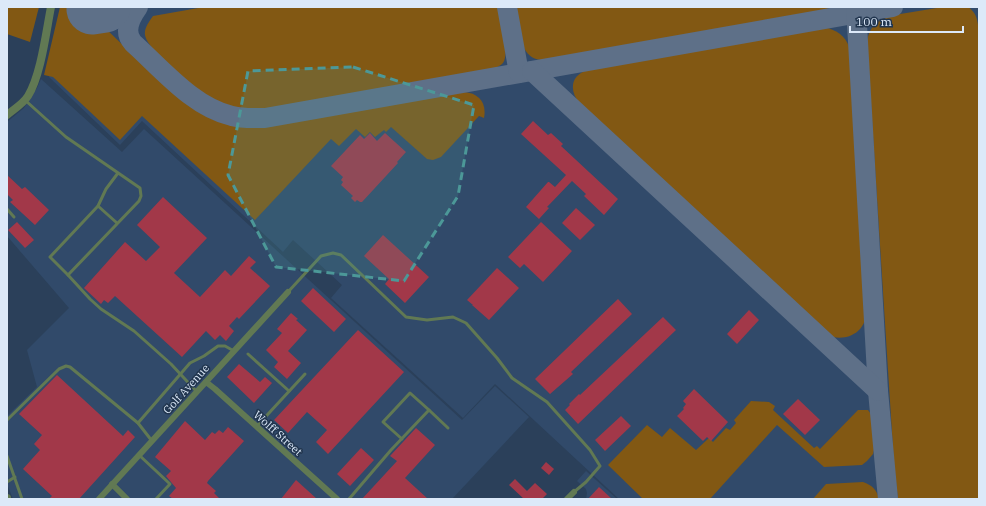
<svg xmlns="http://www.w3.org/2000/svg" width="986" height="506" viewBox="0 0 986 506" font-family="'IBM Plex Serif',serif">
<rect width="100%" height="100%" fill="#2b405a"/>
<g fill="#314a6a">
<path d="M65 7H979V499H619L495 384 463 418 331 298 342 285 293 240 283 252 142 121 120 145 49 77Z"/>
<path d="M41 79 122 152 144 129 462 420 495 386 529 417 452 499H13L7 484V416L37 387 27 350 69 308 7 236V122L24 108 37 88Z"/>
<path d="M586 471 617 499H586L587 493 586 489 577 481Z"/>
</g>
<g fill="#825813">
<path d="M7 7H39L30 42 7 34Z"/>
<path d="M60 7H91L95 26 102 25C118 41 135 56 151 71 171 90 189 109 214 120 231 126 248 127 265 127L464 92C479 93 487 103 484 118L479 116 441 157 433 160 427 159 391 127 386 132 384 130 375 137 370 132 365 137 356 129 339 146 331 139 255 220 142 116 120 140 53 77 44 75Z"/>
<path d="M204 7H499C501 19 510 53 503 63 498 68 492 69 486 71L272 109C253 111 235 109 218 102 202 96 147 51 145 35 144 28 149 22 153 16Z"/>
<path d="M516 7H833L823 10 541 60C518 58 519 26 516 7Z"/>
<path d="M943 7H968C980 15 978 28 979 41V499H898L894 464 867 41C869 28 876 21 888 16Z"/>
<path d="M828 28C840 32 848 39 850 51L867 310C866 333 846 343 826 335L580 104C569 91 570 75 588 70L820 29Z"/>
<path d="M751 401 769 402 775 406 773 410 814 448 817 446 820 449 858 410H868L873 417 875 446 873 454 867 461 862 465 824 467 777 425 710 499H643L608 465 647 425 662 437 670 428 696 450 709 438 713 442 726 428 730 430 736 423 734 420Z"/>
<path d="M863 482C872 485 877 490 879 499H813L826 484Z"/>
</g>
<g fill="none" stroke-linecap="round" stroke-linejoin="round">
<g stroke="#5e7088" stroke-width="20">
<path d="M138 7C130 18 123 32 133 43 162 69 193 107 232 116 243 119 254 118 265 118L893 7"/>
<path d="M507 7 519 73"/>
<path d="M856 7 878 391 888 499"/>
<path d="M532 71 878 391"/>
</g>
<path stroke="#5e7088" stroke-width="51" d="M92 9 105 7"/>
</g>
<g fill="#a23849">
<path d="M533 121 548 135 551 133 563 144 561 146 618 199 604 215 584 196 586 194 572 181 547 207 549 208 539 219 526 207 548 182H549L555 187 566 175 521 134Z"/>
<path d="M370 133 377 141 385 133 406 152 397 162 398 163 362 202H360L357 200 355 202 351 198 353 196 341 185 343 182 341 180 343 177 331 166 360 135 364 139Z"/>
<path d="M7 175 22 189 25 187 49 210 35 225 10 202 13 200 7 194Z"/>
<path d="M163 197 207 238 174 273 200 297 225 270 231 276 249 256 256 262 250 268 270 286 239 319 237 317 229 326 234 331 226 341 220 335 215 340 206 331 182 357 115 296 108 303 104 300 101 304 84 288 125 242 146 261 160 247 137 225Z"/>
<path d="M576 208 595 225 580 240 562 223Z"/>
<path d="M17 222 34 240 25 248 8 230Z"/>
<path d="M541 222 572 251 543 282 524 264 520 268 508 257Z"/>
<path d="M383 235 429 277 405 303 385 284 389 279 364 256Z"/>
<path d="M497 268 519 288 489 320 472 305H473L467 300Z"/>
<path d="M313 288 346 319 334 332 301 301Z"/>
<path d="M618 299 632 314 571 372 573 374 550 394 535 379Z"/>
<path d="M749 310 759 320 737 344 727 334Z"/>
<path d="M291 313 298 319 296 320 307 330 288 351 301 363 287 379 274 367 278 362 266 350 282 333 277 329Z"/>
<path d="M663 317 676 330 578 424 565 410 570 405 569 404 579 394 580 395Z"/>
<path d="M358 330 404 372 328 454 316 442 327 430 307 412 288 433 274 420Z"/>
<path d="M239 364 260 382 265 377 272 383 254 403 227 377Z"/>
<path d="M57 375 123 436 128 430 135 437 79 499H49L52 496 23 469 40 450 34 444 42 435 19 414Z"/>
<path d="M694 389 728 422 711 441 707 437 703 441 677 416 684 409 683 408 686 404 683 401Z"/>
<path d="M798 399 820 420 805 435 783 414Z"/>
<path d="M621 416 631 426 605 451 595 440Z"/>
<path d="M185 421 205 440 212 432 215 434 219 430 223 433 228 427 244 441 208 481 207 483 216 491 214 493 220 499H173L169 496 176 488 166 476 171 471 155 457Z"/>
<path d="M416 428 435 445 405 478 428 499H362L397 461 390 456Z"/>
<path d="M361 448 374 460 350 486 337 474Z"/>
<path d="M546 462 554 469 549 475 541 468Z"/>
<path d="M515 479 527 491 535 483 547 494 542 499H524L509 485Z"/>
<path d="M296 480 317 499H281Z"/>
<path d="M599 487 612 499H588Z"/>
</g>
<g fill="none" stroke-linecap="round" stroke-linejoin="round">
<g stroke="#617953" stroke-width="3">
<path d="M26 101 66 137 140 188 141 196 139 201 68 275 50 257 98 206 106 189 118 173"/>
<path d="M98 206 117 223"/>
<path d="M7 209 14 217"/>
<path d="M68 275 90 299 101 309 134 331 171 364 197 392"/>
<path d="M288 292 321 256 333 253 341 255 406 317 427 320 453 317 466 323 497 358 512 378 547 402 590 450 600 466 586 482 574 492"/>
<path d="M248 354 289 391"/>
<path d="M429 410 448 428"/>
<path d="M7 420 59 369 66 366 70 367 138 423 152 441"/>
<path d="M138 423 190 363 204 356 218 346H225L234 351"/>
<path d="M257 426 305 374"/>
<path d="M139 455 170 484 156 499"/>
<path d="M7 456 22 499"/>
<path d="M7 482 15 477"/>
<path d="M349 499 391 450 429 410 410 393 383 422 402 439"/>
</g>
<g stroke="#617953" stroke-width="6">
<path d="M206 382 215 389 337 499"/>
<path d="M112 484 127 499"/>
<path d="M99 499 288 292"/>
<path d="M567 499 574 492"/>
</g>
<g stroke="#617953" stroke-width="8">
<path d="M7 115C14 109 23 104 28 96 41 75 46 32 51 7"/>
<path d="M7 498V499"/>
</g>
</g>
<path fill="#4c9898" fill-opacity="0.2" stroke="#4c9898" stroke-width="3" stroke-dasharray="8 5" stroke-linejoin="round" d="M353 67 474 105 458 196 404 281 276 267 228 175 248 71Z"/>
<g text-anchor="middle" stroke-width="3" stroke-linejoin="round" paint-order="stroke">
<g font-size="11" fill="#dce9f9" stroke="#21354e">
<text transform="translate(186 389) rotate(-48)" y="4">Golf Avenue</text>
<text transform="translate(278 433) rotate(42)" y="4">Wolff Street</text>
</g>
</g>
<rect width="986" height="506" fill="none" stroke="#dce9f9" stroke-width="16"/>
<path d="M850 26v6h113v-6" fill="none" stroke="#dce9f9" stroke-width="2"/>
<text x="856" y="26" font-size="12" fill="#dce9f9" stroke="#21354e" stroke-width="3" paint-order="stroke">100 m</text>
</svg>
